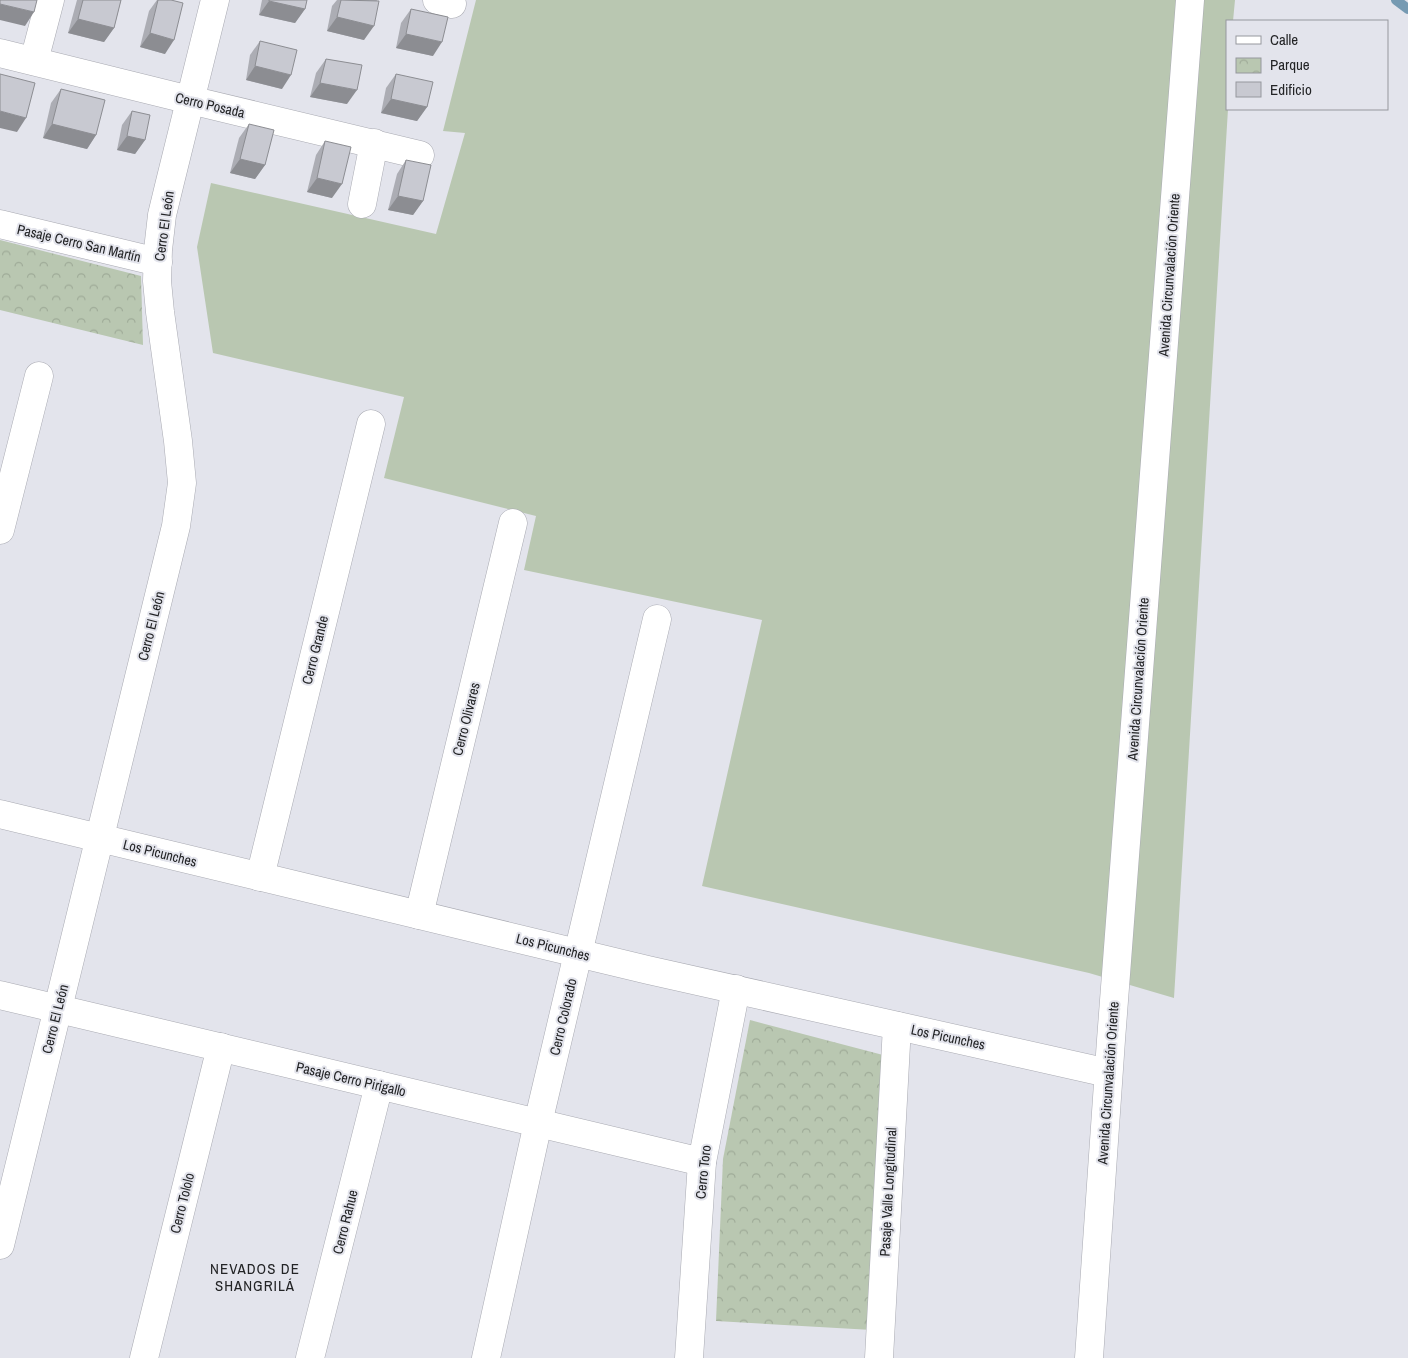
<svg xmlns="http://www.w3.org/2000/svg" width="1408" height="1358" viewBox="0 0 1408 1358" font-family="'Archivo Narrow',sans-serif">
<defs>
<pattern id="park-crowns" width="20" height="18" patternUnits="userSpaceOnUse" patternTransform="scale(1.25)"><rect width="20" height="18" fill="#b9c7b1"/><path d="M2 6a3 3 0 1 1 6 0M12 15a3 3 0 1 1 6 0" fill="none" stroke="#9fab98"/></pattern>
</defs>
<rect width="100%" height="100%" fill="#e3e4ec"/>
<path fill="#b9c7b1" d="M476 0H1235L1233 21H1227L1228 109 1174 998 1089 973 702 886 762 620 524 570 536 516 384 478 404 397 213 353 197 247 211 183 436 234 465 133 443 131Z"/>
<g fill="url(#park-crowns)">
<path d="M0 240 141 276 143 345 0 310Z"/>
<path d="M750 1020 883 1055 872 1330 716 1321 723 1159Z"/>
</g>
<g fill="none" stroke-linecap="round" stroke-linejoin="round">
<path stroke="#769ab2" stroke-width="10" d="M1396 0 1408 9"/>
<defs>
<g id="street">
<path d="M437 0 452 4"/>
<path d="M0 53 190 100 420 155"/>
<path d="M34 61 50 0"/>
<path d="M362 204 374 143"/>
<path d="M0 224 158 262"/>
<path d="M0 530 39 376"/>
<path d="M0 814 648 970 1108 1073"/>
<path d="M260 877 371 424"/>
<path d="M419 915 513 523"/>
<path d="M0 995 702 1162"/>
<path d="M0 1245 176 526 182 483 178 441 160 312 157 281 158 250 162 215 170 182 215 0"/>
<path d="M144 1358 221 1047"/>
<path d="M310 1358 379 1085"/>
<path d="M486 1358 538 1123 657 619"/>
<path d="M689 1358 702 1162 736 989"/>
<path d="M879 1358 897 1026"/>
<path d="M1089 1358 1111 1040 1190 0"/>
</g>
</defs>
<use href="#street" stroke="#a9aab2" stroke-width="29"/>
<use href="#street" stroke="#fff" stroke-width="28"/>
</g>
<g fill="#acadb4">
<path d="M77 0H121L114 28 104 42 68 33Z"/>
<path d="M157 0H171L165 54 140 47 149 11Z"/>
<path d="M262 0H307L305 9 295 23 259 15Z"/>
<path d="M337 0H377L364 40 327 31 332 6Z"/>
<path d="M411 9 433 56 396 48 401 23Z"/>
<path d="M260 41 282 89 246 80 250 55Z"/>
<path d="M326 59 347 104 310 97 316 73Z"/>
<path d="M396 74 427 107 417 121 381 113 386 88Z"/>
<path d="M61 89 96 135 87 149 43 138 51 103Z"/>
<path d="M132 111 145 140 135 154 117 150 122 125Z"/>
<path d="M249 124 265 165 255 179 230 173 239 138Z"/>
<path d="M325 141 332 198 307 192 316 155Z"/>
<path d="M406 160 423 201 413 215 388 210 397 174Z"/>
</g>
<g fill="#8c8d92">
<path d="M269 1 305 9 295 23 259 15Z"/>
<path d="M0 4 34 12 25 26 0 20Z"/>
<path d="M337 17 374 26 364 40 327 31Z"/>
<path d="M78 19 114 28 104 42 68 33Z"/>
<path d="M150 33 174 40 165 54 140 47Z"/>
<path d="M406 34 442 42 433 56 396 48Z"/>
<path d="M255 66 291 75 282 89 246 80Z"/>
<path d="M320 83 357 90 347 104 310 97Z"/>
<path d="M391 99 427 107 417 121 381 113Z"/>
<path d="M0 111 26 118 17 132 0 128Z"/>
<path d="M52 124 96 135 87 149 43 138Z"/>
<path d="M127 136 145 140 135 154 117 150Z"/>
<path d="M240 159 265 165 255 179 230 173Z"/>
<path d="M317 178 342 184 332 198 307 192Z"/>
<path d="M398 196 423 201 413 215 388 210Z"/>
</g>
<g fill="#c8c9d1" stroke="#8c8d92">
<path d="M0 0H37L34 12 0 4Z"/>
<path d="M83 0H121L114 28 78 19Z"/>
<path d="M158 0H171L183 3 174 40 150 33Z"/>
<path d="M269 0H307L305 9 269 1Z"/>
<path d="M341 0 379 1 374 26 337 17Z"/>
<path d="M411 9 448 17 442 42 406 34Z"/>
<path d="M260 41 297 50 291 75 255 66Z"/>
<path d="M326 59 362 65 357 90 320 83Z"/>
<path d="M0 74 35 83 26 118 0 111Z"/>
<path d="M396 74 433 82 427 107 391 99Z"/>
<path d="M61 89 105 100 96 135 52 124Z"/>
<path d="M132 111 150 115 145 140 127 136Z"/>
<path d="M249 124 274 130 265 165 240 159Z"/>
<path d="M325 141 351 147 342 184 317 178Z"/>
<path d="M406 160 431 165 423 201 398 196Z"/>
</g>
<g text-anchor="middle" stroke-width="4" stroke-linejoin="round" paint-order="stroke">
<g font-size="14" fill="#232426" stroke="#e3e4ec">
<text transform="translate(210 105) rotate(13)" y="5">Cerro Posada</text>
<text transform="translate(164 226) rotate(-82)" y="5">Cerro El León</text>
<text transform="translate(79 243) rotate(13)" y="5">Pasaje Cerro San Martín</text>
<text transform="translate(1169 275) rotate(-86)" y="5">Avenida Circunvalación Oriente</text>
<text transform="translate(151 626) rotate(-76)" y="5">Cerro El León</text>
<text transform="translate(315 650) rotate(-76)" y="5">Cerro Grande</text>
<text transform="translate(1138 679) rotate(-86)" y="5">Avenida Circunvalación Oriente</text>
<text transform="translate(466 719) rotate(-76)" y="5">Cerro Olivares</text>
<text transform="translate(160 853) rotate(14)" y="5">Los Picunches</text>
<text transform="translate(553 947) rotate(14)" y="5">Los Picunches</text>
<text transform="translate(563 1017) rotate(-77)" y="5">Cerro Colorado</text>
<text transform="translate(55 1019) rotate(-76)" y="5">Cerro El León</text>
<text transform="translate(948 1037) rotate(12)" y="5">Los Picunches</text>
<text transform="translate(351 1079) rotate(13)" y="5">Pasaje Cerro Pirigallo</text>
<text transform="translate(1108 1083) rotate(-86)" y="5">Avenida Circunvalación Oriente</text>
<text transform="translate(703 1172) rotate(-84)" y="5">Cerro Toro</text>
<text transform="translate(888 1192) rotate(-87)" y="5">Pasaje Valle Longitudinal</text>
<text transform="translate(182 1203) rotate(-76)" y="5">Cerro Tololo</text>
<text transform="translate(345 1222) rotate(-76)" y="5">Cerro Rahue</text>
</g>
<g font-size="15" letter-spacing="1" fill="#232426" stroke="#e3e4ec">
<text x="255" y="1274">NEVADOS DE<tspan x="255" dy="17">SHANGRILÁ</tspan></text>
</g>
</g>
<rect x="1226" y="20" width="162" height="90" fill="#e3e4ec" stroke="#96979d"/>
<rect x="1236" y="36" width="25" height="8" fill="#ffffff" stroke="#96979d"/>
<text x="1270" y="45" font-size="15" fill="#232426">Calle</text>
<rect x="1236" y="58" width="25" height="15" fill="url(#park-crowns)" stroke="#96979d"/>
<text x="1270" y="70" font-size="15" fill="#232426">Parque</text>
<rect x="1236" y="82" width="25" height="15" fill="#c8c9d1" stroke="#96979d"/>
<text x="1270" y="95" font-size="15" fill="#232426">Edificio</text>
</svg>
